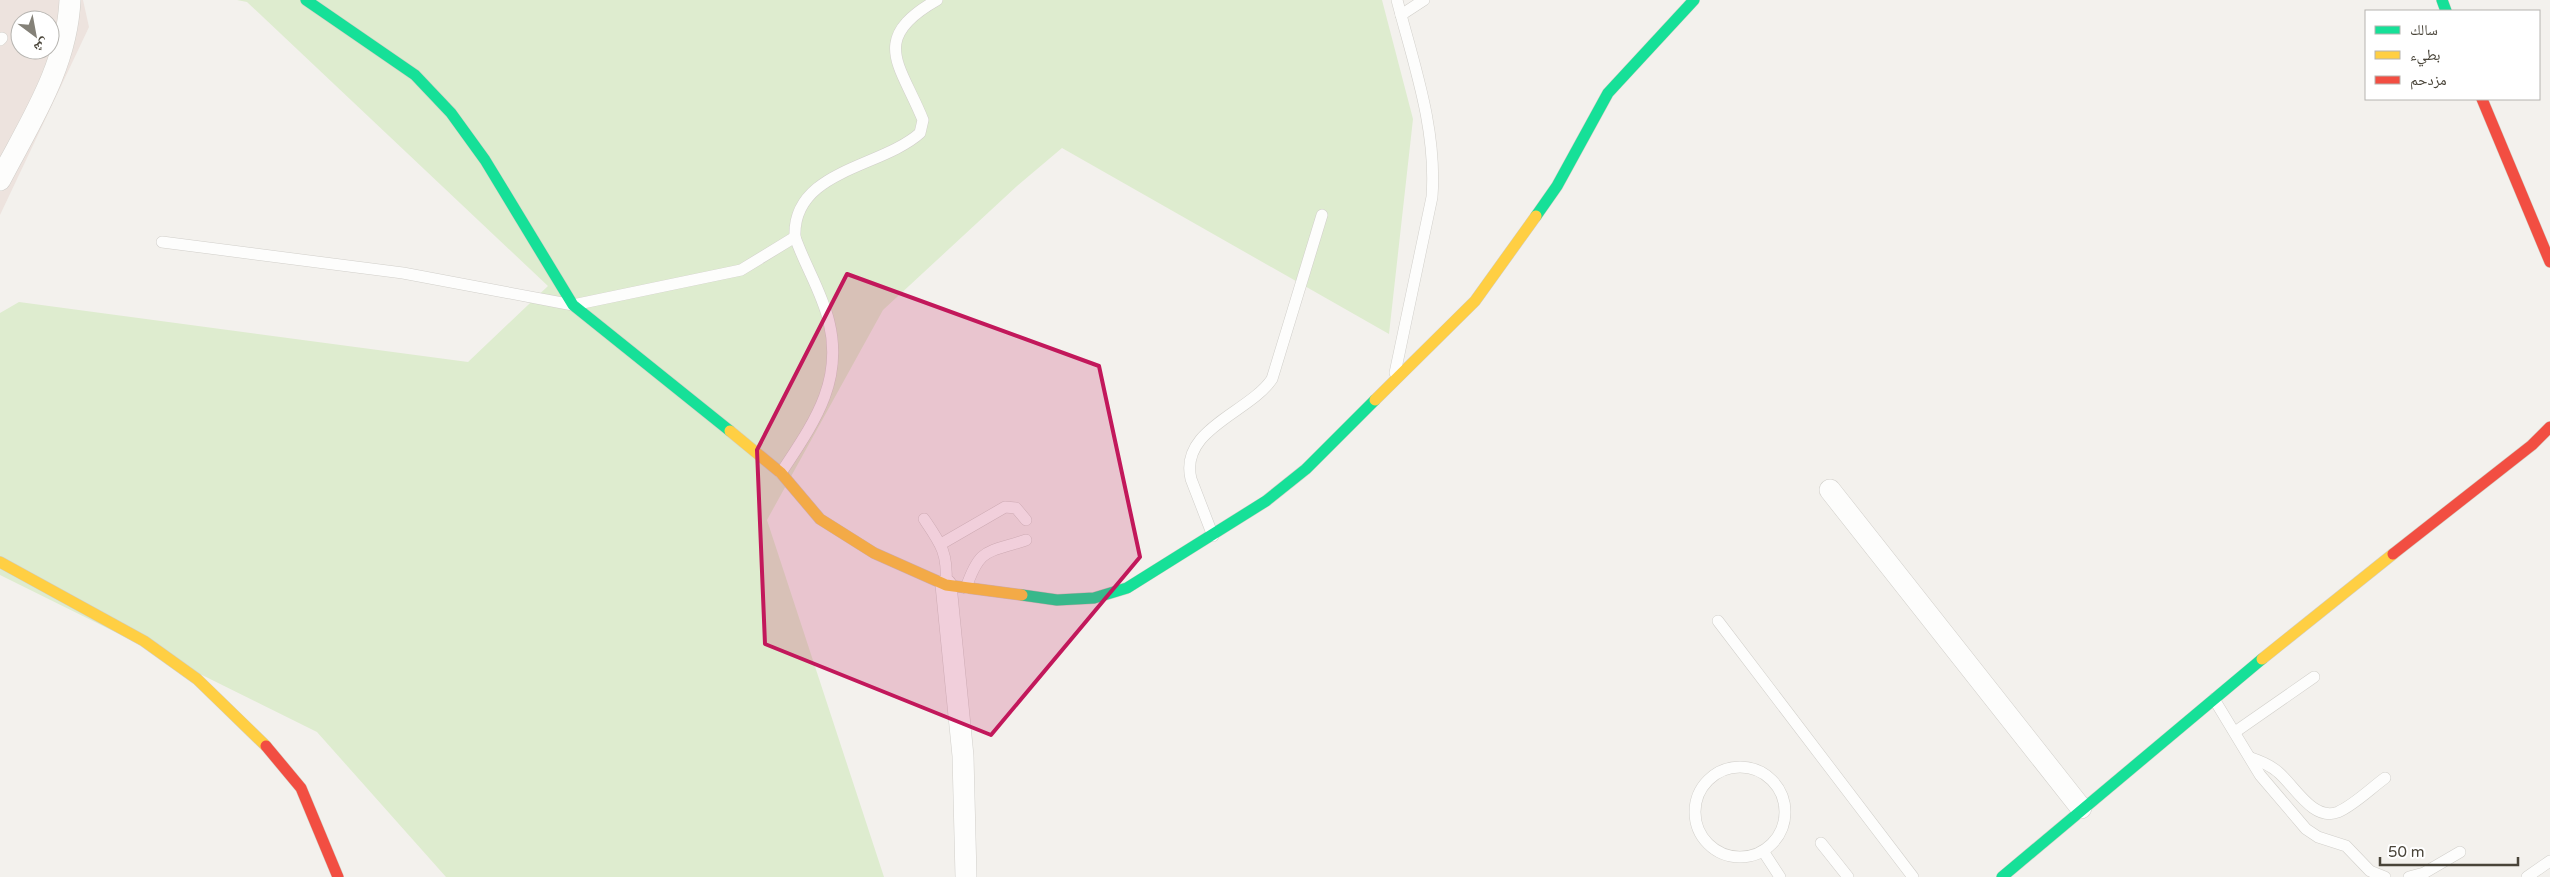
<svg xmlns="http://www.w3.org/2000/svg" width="2550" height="877" viewBox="0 0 2550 877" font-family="'Varela Round','Noto Naskh Arabic',sans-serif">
<rect width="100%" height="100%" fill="#f3f1ed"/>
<path fill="#ede3de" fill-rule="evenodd" d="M0 0H83L89 27 0 215ZM20 20H50V50H20Z"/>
<path fill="#deeccf" d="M237 0H1382L1413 119 1389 334 1062 148 1017 186 883 310 767 520 884 877H446L317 732 0 575V313L19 302 468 362 548 286 247 2Z"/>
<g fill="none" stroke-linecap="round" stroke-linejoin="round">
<defs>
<g id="lane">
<path d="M1401 15 1424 0"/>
<path d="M0 40 2 38"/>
<path d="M162 242 403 273 573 305 741 270 795 237"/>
<path d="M1395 373 1432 197C1437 129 1414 65 1397 0"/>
<path d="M781 473C812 425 844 383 829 322 822 292 805 266 795 237 792 170 881 168 920 133L923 120C901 65 868 39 937 0"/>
<path d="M924 519C941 544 948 553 946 584"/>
<path d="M1213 536 1191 479C1179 429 1249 413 1272 379L1322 215"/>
<path d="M941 544 1005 507 1016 508 1026 520"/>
<path d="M966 588C980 547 987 553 1026 540"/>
<path d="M1718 621 1913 877"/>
<path d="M2214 699 2260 775 2306 829 2318 837 2346 846 2370 871 2385 877"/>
<path d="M2235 732 2314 677"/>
<path d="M2251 758C2260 761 2270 765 2278 772 2294 785 2313 822 2338 812 2354 805 2370 789 2385 778"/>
<circle cx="1740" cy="812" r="45"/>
<path d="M1821 843 1848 877"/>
<path d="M1763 851 1780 877"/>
<path d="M2409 877 2424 873 2460 852"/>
<path d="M2527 877 2550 861"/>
</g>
<g id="street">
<path d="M0 180C30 122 67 67 70 0"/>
<path d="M1830 490 2081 808"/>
<path d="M946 585 963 756 966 877"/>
</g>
<g id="fast">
<path d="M306 0 415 75 451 113 485 160 573 305 730 431"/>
<path d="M2442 0 2446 11"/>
<path d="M1536 216 1557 186 1608 93 1694 0"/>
<path d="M1022 595 1057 600 1094 598 1127 588 1266 501 1306 469 1375 400"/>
<path d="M2002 877 2262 659"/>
</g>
<g id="slow">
<path d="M1375 400 1475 301 1536 216"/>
<path d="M730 431 781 473 820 519 874 553 946 585 1022 595"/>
<path d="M0 562 144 641 197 679 266 746"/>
<path d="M2262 659 2393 554"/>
</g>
<g id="jam">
<path d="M2482 99 2550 262"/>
<path d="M2393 554 2532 445 2550 427"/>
<path d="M266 746 301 788 338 877"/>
</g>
</defs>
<use href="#lane" stroke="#d1cfca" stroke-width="12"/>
<use href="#street" stroke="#d1cfca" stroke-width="22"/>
<use href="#fast" stroke="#d1cec4" stroke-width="12"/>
<use href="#slow" stroke="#d1cec4" stroke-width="12"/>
<use href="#jam" stroke="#d1cec4" stroke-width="12"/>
<use href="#lane" stroke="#fdfdfc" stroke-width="11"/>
<use href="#street" stroke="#fdfdfc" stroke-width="21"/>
<use href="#fast" stroke="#16e098" stroke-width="11"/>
<use href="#slow" stroke="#ffcf43" stroke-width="11"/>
<use href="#jam" stroke="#f24e42" stroke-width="11"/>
</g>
<path fill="#c2185b" fill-opacity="0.2" stroke="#c2185b" stroke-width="4" stroke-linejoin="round" d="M847 274 1099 366 1140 557 991 735 765 644 757 450Z"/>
<rect x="2365" y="10" width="175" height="90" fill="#ffffff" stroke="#b6b4b0"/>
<rect x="2375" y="26" width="25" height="8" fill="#16e098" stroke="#b6b4b0"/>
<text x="2410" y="35" font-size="15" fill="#494439">سالك</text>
<rect x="2375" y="51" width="25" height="8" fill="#ffcf43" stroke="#b6b4b0"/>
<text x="2410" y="60" font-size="15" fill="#494439">بطيء</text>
<rect x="2375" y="76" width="25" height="8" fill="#f24e42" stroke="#b6b4b0"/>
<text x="2410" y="85" font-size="15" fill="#494439">مزدحم</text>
<g transform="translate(35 35) rotate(148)"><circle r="24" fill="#ffffff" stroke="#b6b4b0"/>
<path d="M0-4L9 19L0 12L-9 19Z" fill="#848178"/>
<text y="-8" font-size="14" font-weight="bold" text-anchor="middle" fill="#494439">ش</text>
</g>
<path d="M2380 857v8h138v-8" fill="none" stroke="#494439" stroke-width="2.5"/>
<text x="2388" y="857" font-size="15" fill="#494439" stroke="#ffffff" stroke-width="4" paint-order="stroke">50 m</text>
</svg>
